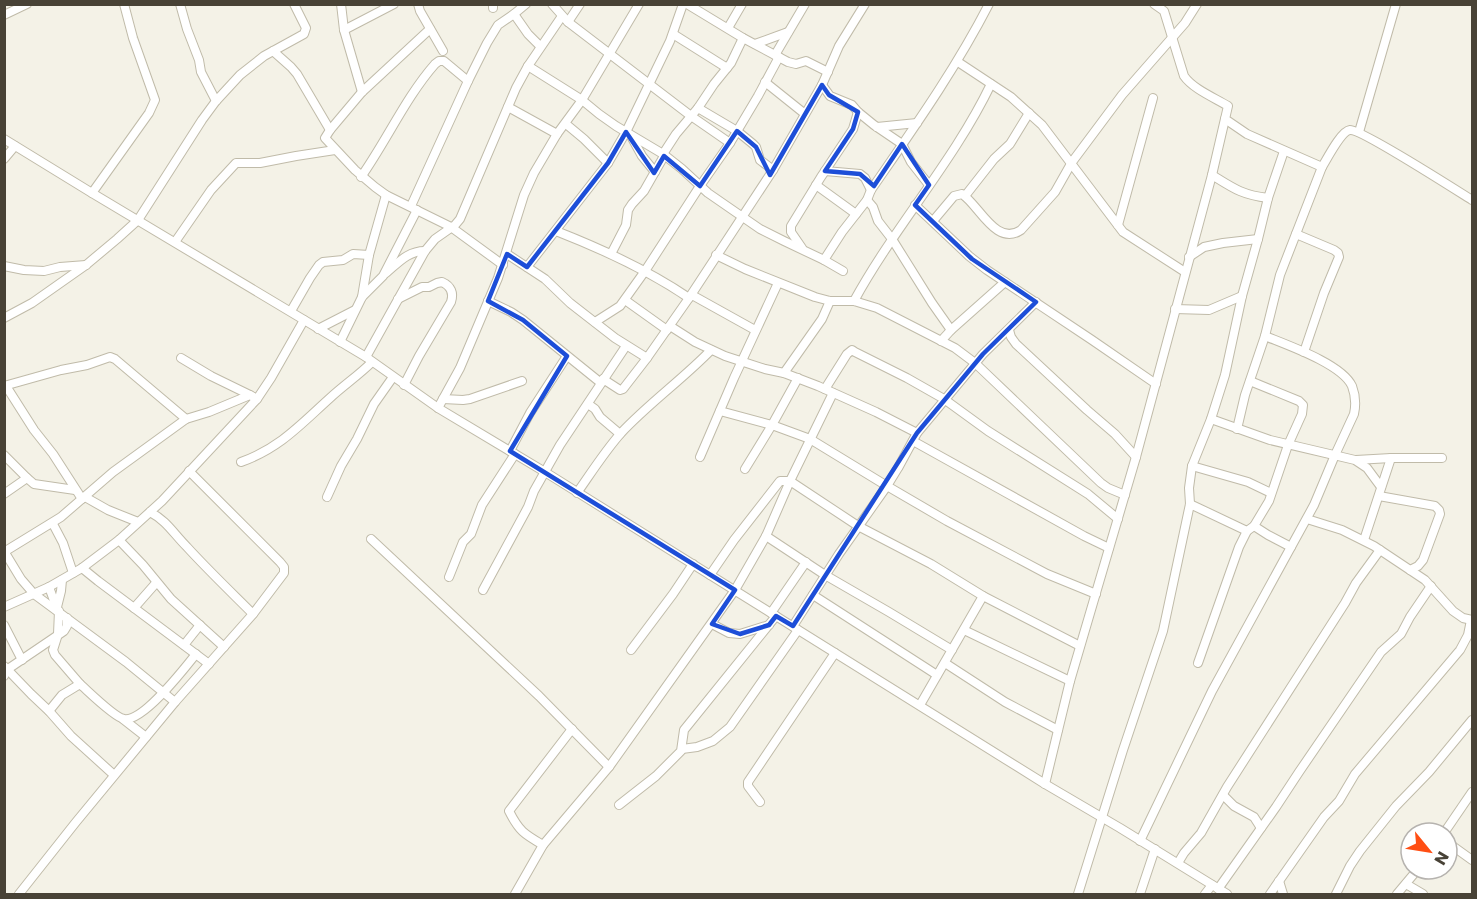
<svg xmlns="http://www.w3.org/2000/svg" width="1477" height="899" viewBox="0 0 1477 899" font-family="Poppins,sans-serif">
<rect width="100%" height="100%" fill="#f4f2e7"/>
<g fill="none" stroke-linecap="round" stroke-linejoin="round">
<defs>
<g id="street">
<path d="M180 4 187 29 199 60 201 72 216 101"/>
<path d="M341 4 344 30 362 92"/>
<path d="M418 4 420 11 443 51"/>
<path d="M493 4V8"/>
<path d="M552 4 568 22 691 116 730 143"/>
<path d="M687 4 743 38 788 62 796 64 806 61 828 72"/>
<path d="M1154 4 1164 11 1184 76C1193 89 1215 98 1228 106L1225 119 1247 134 1322 167C1327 159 1341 131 1350 130 1361 129 1456 190 1472 200"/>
<path d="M514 14 528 34 540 46"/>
<path d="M4 15 27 4"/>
<path d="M568 22 580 4"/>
<path d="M728 28 742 4"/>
<path d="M430 29 362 92 330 130 325 138 355 170 375 187 386 195 451 227 503 265"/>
<path d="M344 30 394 4"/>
<path d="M673 34 727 68"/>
<path d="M755 44 788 32"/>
<path d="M273 51 291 67 297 74 330 130"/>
<path d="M775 55 805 4"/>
<path d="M958 62 1011 97 1042 125 1123 232 1185 272"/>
<path d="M528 66 582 100 599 114 616 126 663 154 682 169 708 193 760 229 784 241 824 260 842 232 867 200 871 190C913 129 955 70 989 4"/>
<path d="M765 82 805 114"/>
<path d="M822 85 830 96 852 105 858 112 874 125 902 144 911 162 929 185"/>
<path d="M508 107 557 134"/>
<path d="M698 108 737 131 753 144 756 147 760 160 773 170"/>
<path d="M566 124 584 139 608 163"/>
<path d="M877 127 917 123"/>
<path d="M1359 132 1396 4"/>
<path d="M631 136 642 156 655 172"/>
<path d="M4 139 92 193 366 357 438 408 545 472 1045 784 1120 828 1227 894"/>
<path d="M663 154 676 134 698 108 714 84 731 63 743 38"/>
<path d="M4 159 15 146"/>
<path d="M825 171 860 174 865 178 871 190"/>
<path d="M1212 175C1233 188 1242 195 1268 198"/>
<path d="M361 177C387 140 406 97 435 64L439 61H444L468 81"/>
<path d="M816 185 856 214"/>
<path d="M92 193 149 113 155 100 133 38 124 4"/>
<path d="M965 196 994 159 1010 144 1029 113"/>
<path d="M867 200 873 207 878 221 892 239 932 303 951 330 941 341"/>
<path d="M915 205 969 256 987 270 1092 340 1156 384"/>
<path d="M411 206 468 81 487 43 498 25 514 14 526 4"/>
<path d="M933 221 954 196 962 194C979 205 996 247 1021 230L1055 192 1072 162 1122 95 1185 23 1197 4"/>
<path d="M1118 225 1153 98"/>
<path d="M556 231C602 249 648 270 689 298"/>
<path d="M1296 234 1334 250 1338 253 1339 257 1324 293 1304 352"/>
<path d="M175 242 211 190 236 163H260L296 156 335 150"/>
<path d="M802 248 791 232V226L821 177 853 129 858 112"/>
<path d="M507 254 545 279 570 303 615 338 647 358 689 298 773 170 822 85 839 46 865 4"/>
<path d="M611 254 626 225 628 210 632 204 644 191 664 156"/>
<path d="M716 255 745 269 815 297 830 301H854L877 308 955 348 975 363 1101 483 1108 488 1125 495"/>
<path d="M1189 257 1204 247 1223 243 1258 239"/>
<path d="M824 260 843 271"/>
<path d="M4 266 24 270 44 271 60 267 86 265"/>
<path d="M527 267 608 163 626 132 670 41 683 4"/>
<path d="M386 273C399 262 408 251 425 251"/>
<path d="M692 295 755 330"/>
<path d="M362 297 369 255 386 195"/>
<path d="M398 299 422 287H429L437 283 442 282C451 286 454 293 451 302L419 356 404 385"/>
<path d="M625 300 667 330"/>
<path d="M488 301 511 312 523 320 601 383"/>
<path d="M854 301C895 226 954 161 991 84"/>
<path d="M1175 309 1209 310 1242 296"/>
<path d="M291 311 310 278 319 265 323 262 343 260 353 254 369 255"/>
<path d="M4 318 32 303 86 265 117 239 138 220 202 120 216 101 240 75 264 56 304 34 306 28 294 4"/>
<path d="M595 322 620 306 645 271 700 186 730 143 758 96 779 57"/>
<path d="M670 326 695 342 725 356 765 369 784 373 818 386 876 412 917 433"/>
<path d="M318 329 355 310"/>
<path d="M951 330 1005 282"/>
<path d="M1009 330 1011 337 1016 344 1087 410 1115 434 1136 457"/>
<path d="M340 342 362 297 383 276 417 210"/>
<path d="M366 357 425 251 435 239 455 225 460 219 516 88 528 66 562 16"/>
<path d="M181 358 211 376 250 395"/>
<path d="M784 373 822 319 830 301"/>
<path d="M798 378 772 425 810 439 887 486 947 521 1047 574 1096 594"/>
<path d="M603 379 620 390 623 389 647 358"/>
<path d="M4 386 61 370 87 365 110 357 115 359 186 419"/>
<path d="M6 386 34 430 53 454 82 499"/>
<path d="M825 389 847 354 852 350 855 352 907 378 944 399 988 431 1088 494 1118 519"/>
<path d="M443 399 463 400 470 399 522 381"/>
<path d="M588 404 595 409 600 417 620 434"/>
<path d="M438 408 460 368 498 278 524 195 534 173 557 134 582 100 639 4"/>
<path d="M720 411 772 425 745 469"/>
<path d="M1211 419 1270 440 1355 460 1367 468 1381 487"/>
<path d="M1237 429 1245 395 1265 336 1280 275 1322 167"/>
<path d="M913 441 1084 536 1109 548"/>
<path d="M510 451 530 413 567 356"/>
<path d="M4 455 27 478 34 484 75 490"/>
<path d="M700 457 734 378 778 283"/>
<path d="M1356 460 1391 458H1442"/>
<path d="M241 462C280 448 301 424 330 398 344 385 359 375 372 362"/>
<path d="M1192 466 1248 482 1271 493"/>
<path d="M577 493C591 473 605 451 621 433 649 403 683 379 711 350"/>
<path d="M4 494 27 478"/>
<path d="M1379 496 1435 506 1439 510 1440 514 1423 560 1418 566 1410 570"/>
<path d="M85 497 108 510 138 522"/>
<path d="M327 497 341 466 357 439 374 404 393 377"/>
<path d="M1190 504 1247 531 1254 526 1269 501 1288 445 1302 414 1303 405 1299 401 1250 381"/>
<path d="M150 512C167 521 173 533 187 547 208 570 231 592 253 614"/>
<path d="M1307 519 1342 530 1374 546 1425 580 1453 611 1463 618 1472 620"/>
<path d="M53 524 63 543 73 573"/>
<path d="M1254 526 1268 535 1291 547"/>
<path d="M766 536 825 575 889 612 952 650"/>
<path d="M371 539 539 696 609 767"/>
<path d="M119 540 143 565 171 599 224 647"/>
<path d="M1364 540 1391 458"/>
<path d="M4 551 21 579 34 594 126 662 175 702"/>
<path d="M4 552 61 517 113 472 186 419 209 412 250 395 257 399"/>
<path d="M82 568 98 581 209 664"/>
<path d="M710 575 734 540 780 481H790L858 526 931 564 983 596 1080 646"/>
<path d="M449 577 463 542 471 534 482 505 515 454"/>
<path d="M49 587 57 609"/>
<path d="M483 590 528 507 534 491 560 445 626 346"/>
<path d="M813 595 937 675"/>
<path d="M4 607 49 587 82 568 119 540 162 501 257 399 271 378 304 320"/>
<path d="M57 607 61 591 62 580"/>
<path d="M134 608 156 583"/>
<path d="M771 613 806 562"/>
<path d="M712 624 729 633 740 634 769 625"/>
<path d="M4 625 22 660"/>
<path d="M793 626 839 554 887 486 898 468 917 433 983 354 1036 302"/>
<path d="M964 630 1070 681"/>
<path d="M184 645 200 625"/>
<path d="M631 650 673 594 693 564"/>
<path d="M945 663 1005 702 1058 730"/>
<path d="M1198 663 1239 547 1247 531"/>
<path d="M4 666 31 694 49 711 71 736 114 775"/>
<path d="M4 676 8 669 64 631 67 626V618"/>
<path d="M80 684C88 691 114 717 124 719 143 722 184 669 196 654"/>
<path d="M920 705 983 596"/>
<path d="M49 711 62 695 80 684 55 655 53 650 58 634 59 611"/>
<path d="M123 719 146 737"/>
<path d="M682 749 697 747 713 741 730 727 798 630"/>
<path d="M1045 784 1070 681 1136 457 1212 175 1225 119"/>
<path d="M1223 795 1234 806 1254 817 1261 828"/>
<path d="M760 802 748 786V782L835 653"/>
<path d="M619 805 656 776 681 751 684 730 776 616"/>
<path d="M1444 833 1472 792"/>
<path d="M1140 841 1212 691 1314 505 1335 455 1354 414C1356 405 1355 394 1352 386 1342 364 1287 345 1265 336"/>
<path d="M1447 842 1472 860"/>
<path d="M543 845C524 834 519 831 509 811L572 729"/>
<path d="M1178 863 1184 853 1201 833 1227 787 1345 603 1356 583 1380 550"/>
<path d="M1279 881 1283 894"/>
<path d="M1406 884 1423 894"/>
<path d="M1218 889 1276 807 1299 772 1381 652 1401 634 1410 617 1431 586"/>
<path d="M19 894 76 822 175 702 253 614 284 573V567L280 562 189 471"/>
<path d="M515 894 543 845 609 767 735 590 766 536 790 481 833 393"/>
<path d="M1078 894 1123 750 1163 631 1190 504 1189 488 1192 466 1211 419 1225 375 1242 296 1258 239 1268 198 1284 151"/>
<path d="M1140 894 1155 849"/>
<path d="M1205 894 1212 885"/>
<path d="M1270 894 1324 817 1339 801 1355 774 1460 650 1468 635 1471 620"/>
<path d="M1336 894 1350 866 1360 851 1396 806 1429 772 1472 720"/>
<path d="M1397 894 1418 869"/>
</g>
</defs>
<use href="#street" stroke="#c0bba9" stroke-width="10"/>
<use href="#street" stroke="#fff" stroke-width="8"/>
</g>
<path fill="none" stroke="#1d4ed8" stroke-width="4.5" stroke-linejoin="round" d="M822 85 829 95 858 112 853 129 825 171 860 174 874 186 902 144 929 185 915 205 972 259 1036 302 983 354 917 433 793 626 776 616 769 625 740 634 712 624 735 590 510 451 567 356 523 320 488 301 507 254 527 267 608 163 626 132 654 173 664 156 700 186 737 131 756 147 770 175Z"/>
<rect width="1477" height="899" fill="none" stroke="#484236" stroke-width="12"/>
<g transform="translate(1429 851) rotate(120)"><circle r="28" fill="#ffffff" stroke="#b6b3af" stroke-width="1.5"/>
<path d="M0-4.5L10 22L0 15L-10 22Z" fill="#ff4e13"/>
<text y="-9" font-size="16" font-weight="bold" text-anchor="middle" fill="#484236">N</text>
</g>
</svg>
